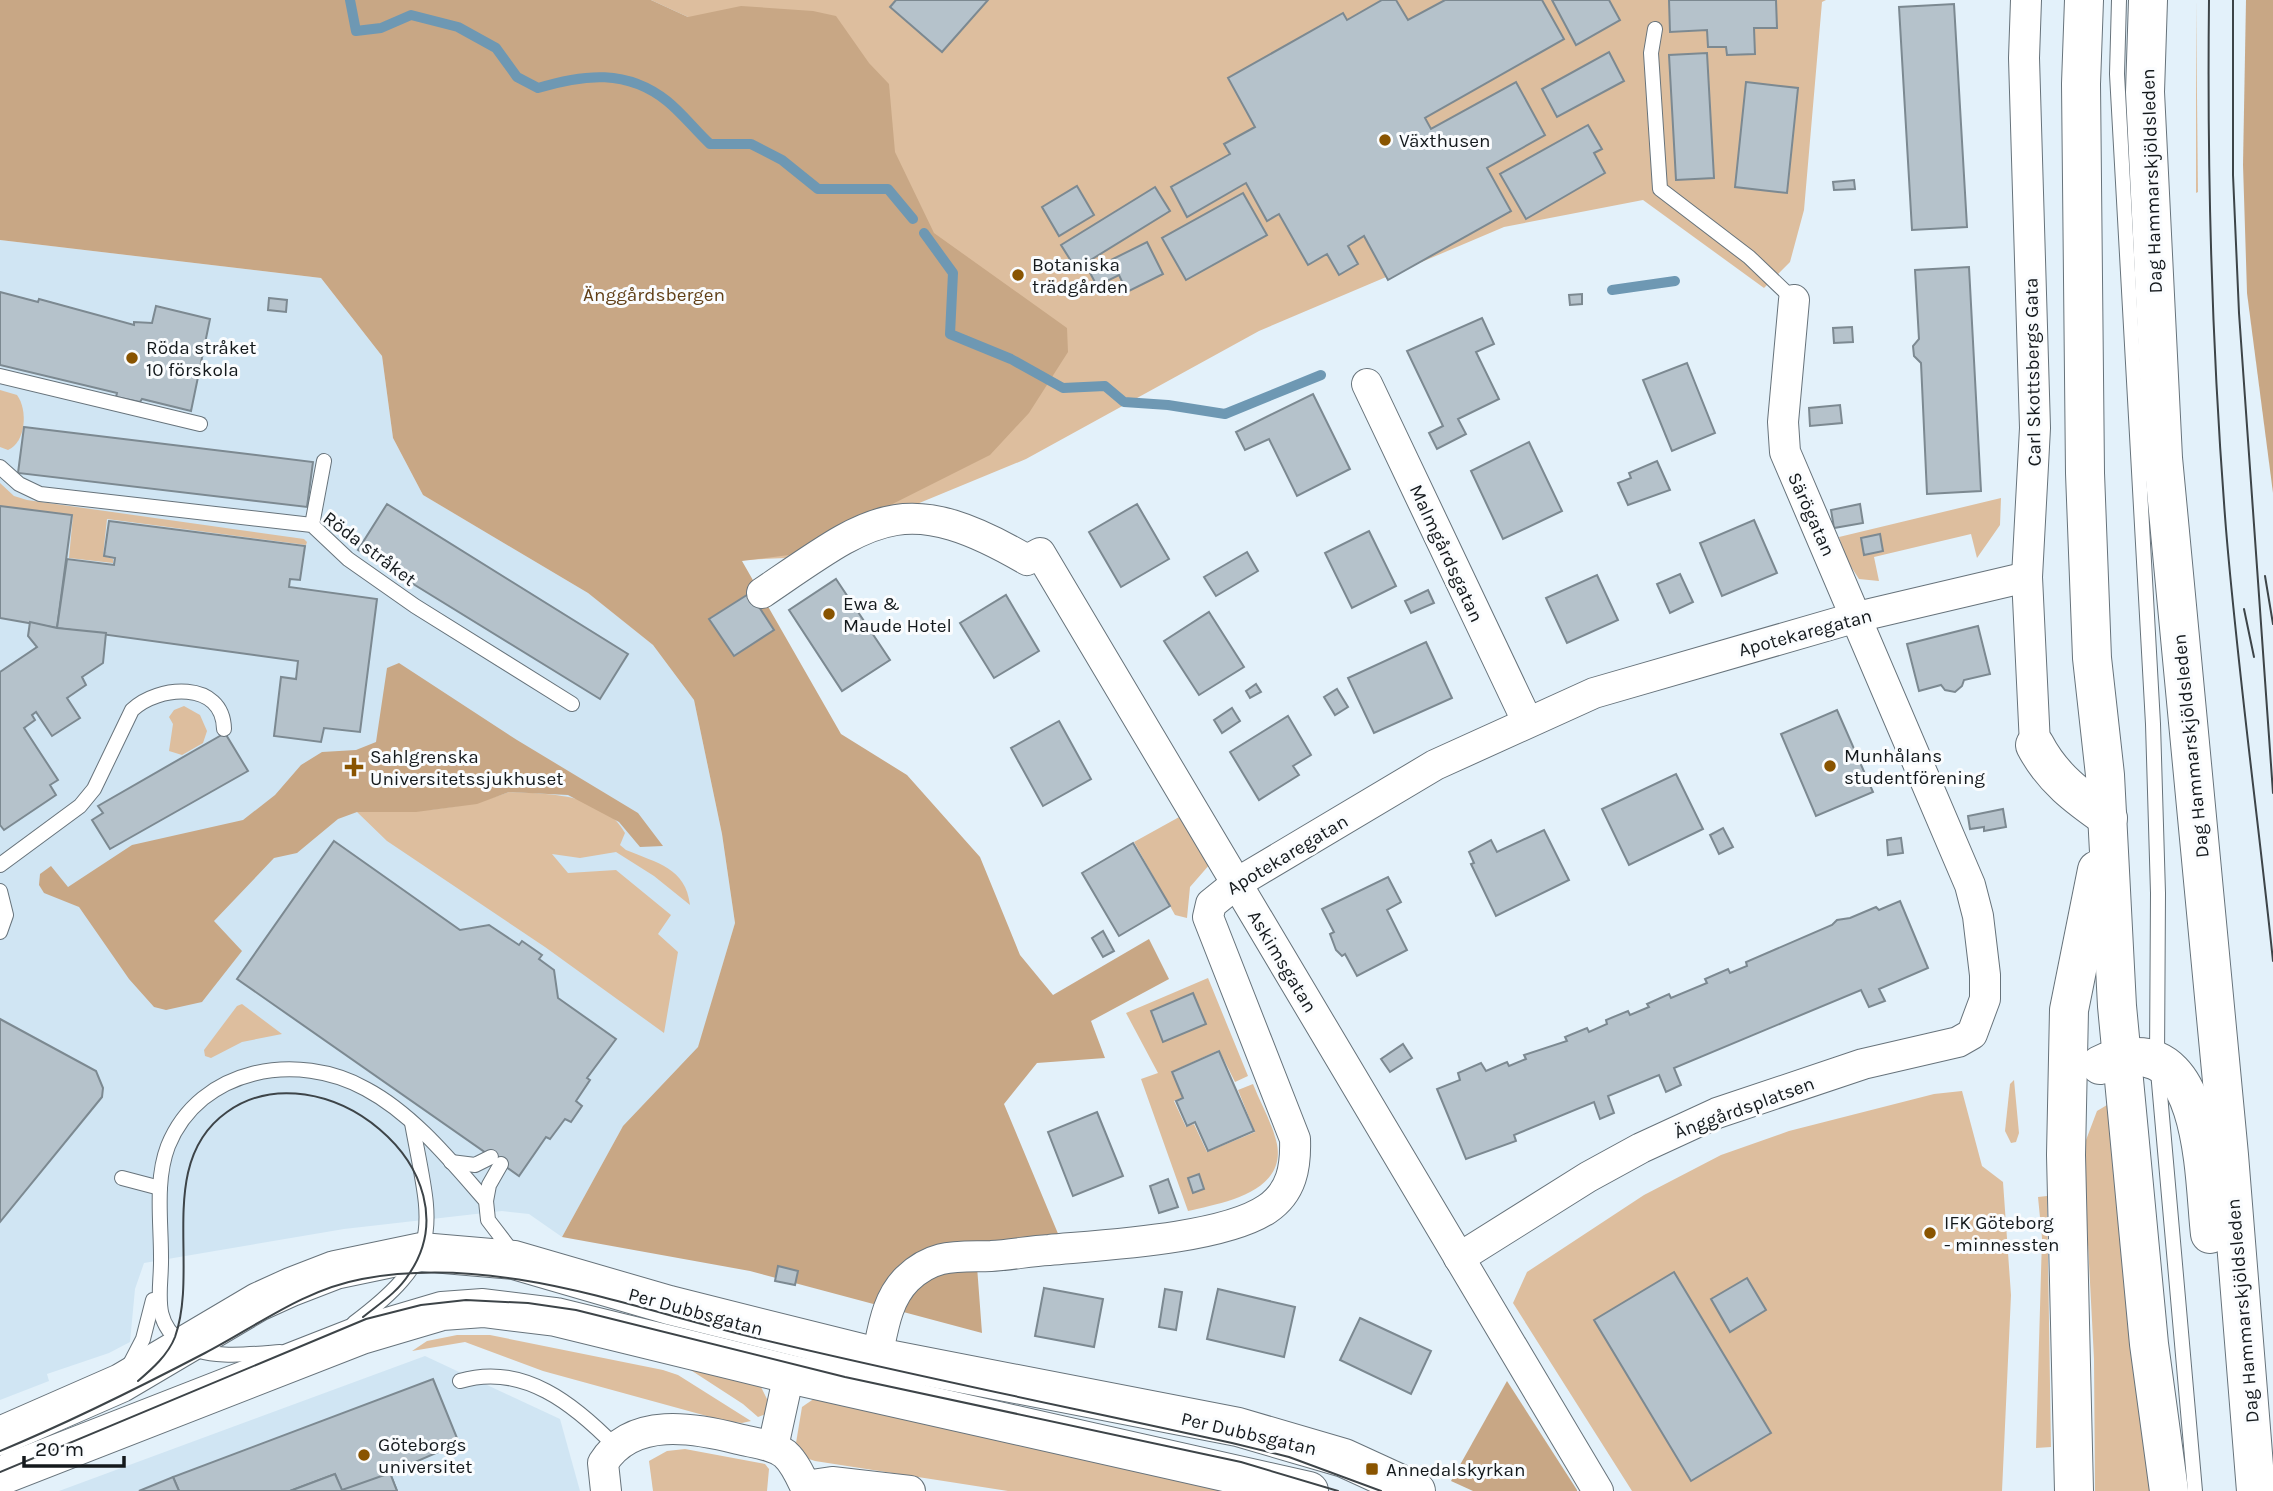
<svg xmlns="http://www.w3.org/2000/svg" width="2273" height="1491" viewBox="0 0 2273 1491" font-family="Karla,sans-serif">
<rect width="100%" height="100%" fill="#e3f1fa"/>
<g fill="#d0e5f3">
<path d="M0 240 321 278 382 356 393 438 423 495 588 593 653 645 694 700 722 834 735 923 698 1049 622 1128 562 1237 529 1214 502 1211 344 1229 144 1263 135 1289 130 1342 109 1353 47 1374 49 1381 0 1400Z"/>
<path d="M425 1356 560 1419 580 1491H59Z"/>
</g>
<g fill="#ddbe9e">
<path d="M651 0H1826L1822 2 1804 210 1790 262 1764 288 1643 200 1504 227 1259 331 1026 459 786 558 742 560 688 17Z"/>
<path d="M2196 0 2198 192 2196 193Z"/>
<path d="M0 390 17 395C28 410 26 442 8 450L0 447Z"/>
<path d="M0 483 14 496 27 500 304 539 307 542 306 545 107 519 103 556 113 559V563L69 558 73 515 0 506Z"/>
<path d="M2001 498 2000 525 1977 558 1971 534 1874 557 1879 581 1859 579 1846 559 1839 537Z"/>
<path d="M184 706 200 715 207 731 203 743 182 755 169 751 173 724 169 717 174 710Z"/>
<path d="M509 792C549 794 603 793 625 833L620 845 626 850C657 863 686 868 690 905L654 876 616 852 580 858 552 854 568 873 616 870 671 915 658 934 678 952 664 1033 545 947 387 841 357 812C409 812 460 811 509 792Z"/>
<path d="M1181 816 1210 864 1190 887 1187 918 1175 915 1134 842Z"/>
<path d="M1208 978 1248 1076 1235 1082 1219 1050 1171 1072 1183 1097 1174 1101 1186 1127 1194 1124 1207 1152 1255 1132 1238 1090 1253 1084C1260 1102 1271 1121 1276 1140 1290 1192 1222 1203 1188 1211L1141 1079 1158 1073 1126 1013Z"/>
<path d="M242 1004 282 1034 242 1042 211 1058 205 1056 204 1050 237 1006Z"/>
<path d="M2014 1080 2019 1133 2016 1142 2011 1143 2005 1131 2010 1084Z"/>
<path d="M1962 1091 1982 1166 2003 1182 2011 1295 2002 1491H1632L1513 1303 1527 1272 1644 1195 1721 1155 1789 1131 1934 1094Z"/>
<path d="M2107 1105 2154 1491H2095L2094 1359 2083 1148 2097 1111Z"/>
<path d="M2047 1196 2051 1447 2036 1448 2042 1238 2038 1197Z"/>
<path d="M457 1335H490L663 1370 678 1375 751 1421 742 1423 725 1421 543 1371 465 1342 412 1351 427 1341Z"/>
<path d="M686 1367 760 1385 769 1403 766 1414 758 1417 743 1404Z"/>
<path d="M815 1398 1242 1491H1008L815 1461 803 1457 795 1449 802 1407Z"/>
<path d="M685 1449 765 1464 769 1469 767 1491H653L649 1461 667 1451Z"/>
</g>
<g fill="#c8a785">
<path d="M0 0H651L688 17 741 6 813 11 836 16 869 63 889 84 895 152 934 233 1067 328 1068 352 1029 413 990 455 805 548 789 555 742 561 841 734 907 775 980 857 1020 955 1053 995 1149 939 1169 979 1091 1021 1105 1058 1037 1063 1004 1104 1059 1236 976 1253 982 1333 750 1271 562 1237 623 1126 698 1047 735 923 722 834 694 700 653 645 588 593 423 495 393 438 382 356 321 278 0 240Z"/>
<path d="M2246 0H2273V493L2247 293 2243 165Z"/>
<path d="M399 663 517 740 638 813 663 846 640 847 619 822 568 795 509 792 477 804 416 812H357L338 819 297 853 274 858 214 921 242 951 202 1002 166 1010 154 1007 129 979 79 907 44 893 39 885 40 874 51 866 68 887 132 845 243 820 275 795 301 765 322 752 356 750 376 742 387 668Z"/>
<path d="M1507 1381 1577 1490V1491H1473L1451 1481Z"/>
</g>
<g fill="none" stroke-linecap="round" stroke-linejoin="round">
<g stroke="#6e98b3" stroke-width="10">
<path d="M350 0 356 31 381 28 411 15 458 27 496 48 517 77 538 88C584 74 627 69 667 101 682 113 695 130 710 144H751L782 160 818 189H888L913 219"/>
<path d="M924 233 953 273 950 334 1011 359 1063 388 1105 386 1124 402 1168 405 1225 414 1321 375"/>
<path d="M1612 290 1675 281"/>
</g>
</g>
<g fill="#b5c2cb" stroke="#7c8991" stroke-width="2">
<path d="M896 0H988L942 52 890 7Z"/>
<path d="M1382 0H1396L1408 20 1445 0H1542L1564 39 1425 118 1431 129 1516 82 1545 135 1487 168 1511 211 1388 280 1364 236 1348 246 1358 264 1339 275 1327 254 1308 265 1279 214 1267 221 1246 183 1187 217 1171 187 1230 154 1224 144 1255 127 1228 78 1343 13 1347 20Z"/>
<path d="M1552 0H1609L1620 20 1576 45Z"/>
<path d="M1669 0H1776L1777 28H1754L1755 54 1727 55 1726 47H1708L1707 30 1670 32Z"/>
<path d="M1954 4 1967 227 1912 230 1899 7Z"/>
<path d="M1609 52 1624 81 1557 117 1542 89Z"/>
<path d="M1707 53 1714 178 1676 180 1669 55Z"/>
<path d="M1746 82 1798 88 1787 193 1735 187Z"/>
<path d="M1588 125 1602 149 1594 153 1605 173 1526 219 1500 174Z"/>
<path d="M1854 180 1855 189 1834 190 1833 182Z"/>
<path d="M1077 186 1094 215 1059 236 1042 207Z"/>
<path d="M1155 187 1170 211 1076 269 1061 245Z"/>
<path d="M1243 193 1267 235 1186 280 1162 238Z"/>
<path d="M1147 242 1163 274 1127 292 1119 275 1097 286 1089 271Z"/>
<path d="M1969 267 1981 491 1927 494 1921 363 1914 356 1913 346 1919 339 1915 270Z"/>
<path d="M0 292 38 302 39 299 134 325V322L152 323 156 306 210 319 191 411 142 399 140 402 116 397 117 393 0 365Z"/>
<path d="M1582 294V304L1570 305 1569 295Z"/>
<path d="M269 298 287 300 286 312 268 310Z"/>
<path d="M1482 318 1494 344 1476 352 1499 399 1458 419 1466 434 1437 449 1429 433 1443 426 1407 351Z"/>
<path d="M1852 327 1853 342 1834 343 1833 328Z"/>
<path d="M1687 363 1715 433 1672 451 1643 380Z"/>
<path d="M1313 394 1350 469 1297 496 1269 439 1245 450 1236 432Z"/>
<path d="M1840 405 1842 423 1810 426 1809 408Z"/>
<path d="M24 427 313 462 307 507 18 473Z"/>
<path d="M1529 442 1562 511 1503 539 1471 471Z"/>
<path d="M1657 461 1670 490 1628 505 1618 483 1631 478 1629 473Z"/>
<path d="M387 504 628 654 600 699 358 550Z"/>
<path d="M1137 504 1169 559 1121 587 1089 532Z"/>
<path d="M1860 504 1863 523 1834 528 1831 510Z"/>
<path d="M0 506 72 515 57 628 0 618Z"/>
<path d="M1754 520 1777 573 1722 596 1700 543Z"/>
<path d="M109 521 305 546 300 580 290 579 289 587 377 599 360 732 324 728 321 742 274 736 281 677 296 679 298 661 57 628 67 559 114 565 115 558 104 556Z"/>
<path d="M1369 531 1396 586 1352 608 1325 553Z"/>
<path d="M1880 534 1883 551 1864 555 1861 538Z"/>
<path d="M1247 552 1258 571 1216 596 1204 577Z"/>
<path d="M1680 574 1693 602 1670 613 1657 584Z"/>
<path d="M1597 575 1618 620 1567 643 1546 598Z"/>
<path d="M836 579 890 660 842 691 789 610Z"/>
<path d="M1428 590 1434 603 1411 613 1405 601Z"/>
<path d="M750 593 774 630 734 656 709 619Z"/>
<path d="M1006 595 1039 651 994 678 960 623Z"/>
<path d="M1209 612 1244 667 1199 695 1164 641Z"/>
<path d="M30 622 57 628 106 633 103 663 82 677 86 685 67 698 80 718 52 736 36 712 32 715 35 720 24 728 58 780 50 785 56 795 4 830 0 825V672L37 647 28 636Z"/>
<path d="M1978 626 1990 674 1964 680 1962 686 1955 692 1945 690 1941 685 1919 691 1907 644Z"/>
<path d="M1426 642 1452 698 1374 733 1348 678Z"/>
<path d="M1256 684 1261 692 1250 698 1246 691Z"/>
<path d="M1337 689 1348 707 1335 715 1324 697Z"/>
<path d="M1232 708 1240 721 1222 733 1214 720Z"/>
<path d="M1837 710 1873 792 1816 816 1781 734Z"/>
<path d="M1288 716 1311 755 1293 766 1299 775 1259 800 1230 752Z"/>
<path d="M1059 721 1091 779 1043 806 1011 748Z"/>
<path d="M225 733 248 771 110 849 92 820 103 813 98 806Z"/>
<path d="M1676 774 1703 829 1629 865 1602 809Z"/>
<path d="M2003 809 2006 827 1984 831V827L1970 829 1968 816Z"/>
<path d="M1723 828 1733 847 1719 854 1710 835Z"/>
<path d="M1544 830 1569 880 1496 916 1471 864 1474 863 1469 852 1491 840 1497 852Z"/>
<path d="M1901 838 1903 853 1888 855 1887 840Z"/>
<path d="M334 841 460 930 489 925 519 945 522 941 542 955 539 959 554 970 558 998 616 1039 587 1078 590 1080 576 1101 582 1106 571 1122 565 1119 550 1139 546 1137 519 1176 237 979Z"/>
<path d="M1133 843 1170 906 1119 936 1082 873Z"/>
<path d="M1388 877 1401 902 1387 910 1407 950 1357 976 1345 954 1342 956 1336 950 1330 934 1334 932 1322 909Z"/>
<path d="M1900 901 1928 968 1879 989 1885 1001 1869 1007 1861 990 1674 1068 1681 1085 1666 1092 1659 1075 1608 1096 1614 1113 1600 1119 1594 1102 1514 1135 1516 1141 1466 1159 1437 1089 1460 1080 1458 1073 1481 1063 1486 1071 1507 1062 1509 1066 1526 1059 1524 1055 1567 1041 1565 1037 1587 1028 1589 1032 1607 1024 1606 1020 1628 1011 1630 1015 1649 1007 1647 1004 1669 994 1671 998 1707 983 1705 979 1728 969 1730 973 1747 966 1746 962 1832 925 1837 920 1850 918 1876 907 1879 910Z"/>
<path d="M1103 931 1114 951 1103 957 1092 938Z"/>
<path d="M1193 993 1206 1024 1163 1042 1151 1011Z"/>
<path d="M0 1019 96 1071 103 1088 102 1097 0 1222Z"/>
<path d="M1403 1044 1412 1058 1390 1072 1381 1059Z"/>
<path d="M1219 1051 1254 1131 1208 1151 1195 1122 1187 1126 1176 1101 1183 1098 1172 1072Z"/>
<path d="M1097 1112 1123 1176 1073 1196 1048 1132Z"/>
<path d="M1199 1174 1204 1189 1193 1193 1188 1178Z"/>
<path d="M1168 1179 1178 1207 1159 1213 1150 1186Z"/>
<path d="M778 1266 798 1271 795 1285 775 1281Z"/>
<path d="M1674 1272 1771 1433 1691 1481 1594 1320Z"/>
<path d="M1747 1278 1766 1310 1730 1332 1711 1299Z"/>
<path d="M1044 1288 1103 1299 1094 1347 1035 1336Z"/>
<path d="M1165 1289 1182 1292 1176 1330 1159 1327Z"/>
<path d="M1218 1289 1295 1307 1284 1357 1207 1339Z"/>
<path d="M1360 1318 1431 1351 1411 1394 1340 1360Z"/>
<path d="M433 1379 459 1443 390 1473 397 1491H342L335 1474 290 1491H179L173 1477Z"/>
<path d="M390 1473 397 1491H290L335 1474 342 1490Z"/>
<path d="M173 1477 179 1491H139Z"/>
</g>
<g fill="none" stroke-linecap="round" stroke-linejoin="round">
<defs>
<g id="lane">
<path d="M2119 0 2117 74 2153 724 2158 893 2157 1060 2195 1491"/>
<path d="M1655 29 1651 53 1660 189 1749 257 1794 300"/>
<path d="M0 376 200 424"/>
<path d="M0 467 19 484 40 494 312 525 348 559 415 606 572 704"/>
<path d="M312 525 324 461"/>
<path d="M0 865 80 806 94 789 132 710C158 685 223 680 224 729"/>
<path d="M0 891 6 915 0 932"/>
<path d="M451 1162 475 1165 491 1157"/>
<path d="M122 1178 160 1188"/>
<path d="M486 1201 489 1185 501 1164"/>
<path d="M354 1323C447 1253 431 1227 412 1123"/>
<path d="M280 1352C253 1354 205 1360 182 1343 150 1320 162 1290 161 1256 161 1221 155 1180 168 1146 200 1067 298 1051 366 1089 413 1114 451 1161 486 1201L488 1220 514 1254"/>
<path d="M129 1366 143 1339 153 1300"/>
<path d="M460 1381C523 1362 575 1405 616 1447"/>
</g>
<g id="street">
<path d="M2026 0 2024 58 2035 428 2027 577 2035 745"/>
<path d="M1367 384 1527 721"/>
<path d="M762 593C871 519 902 487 1027 560L1040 553 1598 1491"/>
<path d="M1459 1258 1588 1177 1641 1148 1717 1113 1863 1064 1958 1042 1972 1034 1985 999V975L1978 916 1970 885 1785 452 1783 422 1794 300"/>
<path d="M877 1357C883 1330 886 1300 907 1279 934 1253 957 1257 991 1256 1010 1255 1030 1251 1049 1250 1104 1245 1223 1239 1267 1209 1292 1192 1296 1167 1295 1139L1208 917 1211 904 1237 883 1435 765 1594 693 1857 617 2027 577"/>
<path d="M773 1447 789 1374"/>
<path d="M606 1491 603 1463C632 1416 695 1428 738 1439 754 1443 772 1444 785 1454 794 1462 800 1475 805 1486L832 1482 910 1491"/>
</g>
<g id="secondary">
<path d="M0 1436 121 1383 258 1302 291 1287 335 1270 421 1252 514 1260 669 1305 877 1357 1238 1427 1344 1458 1416 1491"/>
<path d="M0 1476 361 1335 442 1311 483 1308 556 1317 789 1374 1309 1491"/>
</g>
<g id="primary">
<path d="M2084 0 2081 84 2085 473 2092 658 2105 775 2117 1006 2149 1344 2169 1491"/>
<path d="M2148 0 2145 92 2163 458 2229 1155 2256 1491"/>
<path d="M2035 745C2052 778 2078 797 2108 818"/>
<path d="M2100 1065C2111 1059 2124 1057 2136 1057 2207 1056 2204 1185 2210 1234"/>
<path d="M2074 1491 2066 1155 2069 1010 2097 870"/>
</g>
</defs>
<use href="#lane" stroke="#67737b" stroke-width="16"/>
<use href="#street" stroke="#67737b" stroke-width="32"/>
<use href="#secondary" stroke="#67737b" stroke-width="40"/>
<use href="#primary" stroke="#67737b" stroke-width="40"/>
<use href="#lane" stroke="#fff" stroke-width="14"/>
<use href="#street" stroke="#fff" stroke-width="30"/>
<use href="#secondary" stroke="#fff" stroke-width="38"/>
<use href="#primary" stroke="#fff" stroke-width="38"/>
<g stroke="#3d4448" stroke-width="2">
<path d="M2209 0C2207 176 2212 353 2226 529 2238 673 2258 817 2273 961"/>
<path d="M2233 0V175L2239 313 2273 793"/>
<path d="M2265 576 2273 624"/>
<path d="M2244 609 2254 657"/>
<path d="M138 1381C152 1369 168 1355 175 1337 200 1266 155 1163 227 1112 321 1045 479 1171 409 1274 398 1292 379 1304 363 1317"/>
<path d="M0 1451C70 1422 138 1388 205 1353 257 1326 303 1290 362 1279 497 1254 627 1307 756 1338 914 1376 1073 1408 1232 1443L1289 1457 1381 1491"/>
<path d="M0 1472 366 1319 421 1305 466 1300 528 1303 576 1310 845 1377 1241 1462 1338 1491"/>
</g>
</g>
<g fill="#895400" stroke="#fafcfe" stroke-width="2.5">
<circle cx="1385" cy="140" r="7"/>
<circle cx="1018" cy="275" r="7"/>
<circle cx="132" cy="358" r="7"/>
<circle cx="829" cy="614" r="7"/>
<circle cx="1830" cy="766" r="7"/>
<path d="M350.5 756.5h7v7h7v7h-7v7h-7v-7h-7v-7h7z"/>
<circle cx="1930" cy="1233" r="7"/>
<circle cx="364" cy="1455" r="7"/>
<rect x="1365" y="1462" width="14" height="14" rx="3.5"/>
</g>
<g text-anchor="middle" stroke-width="6" stroke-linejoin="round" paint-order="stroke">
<g font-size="19" fill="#14191c" stroke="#fafcfe" text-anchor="start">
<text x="1399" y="147">Växthusen</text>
<text x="1032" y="271">Botaniska<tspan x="1032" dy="22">trädgården</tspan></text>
<text x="146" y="354">Röda stråket<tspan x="146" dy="22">10 förskola</tspan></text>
<text x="843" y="610">Ewa &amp;<tspan x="843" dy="22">Maude Hotel</tspan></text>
<text x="1844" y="762">Munhålans<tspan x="1844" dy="22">studentförening</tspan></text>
<text x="370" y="763">Sahlgrenska<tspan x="370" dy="22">Universitetssjukhuset</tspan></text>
<text x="1944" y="1229">IFK Göteborg<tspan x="1944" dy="22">- minnessten</tspan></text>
<text x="378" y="1451">Göteborgs<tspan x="378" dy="22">universitet</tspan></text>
<text x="1386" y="1476">Annedalskyrkan</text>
</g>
<g font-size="19" fill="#14191c" stroke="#fafcfe">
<text transform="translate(2151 181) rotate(-92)" y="7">Dag Hammarskjöldsleden</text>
<text transform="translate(2032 372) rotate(-91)" y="7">Carl Skottsbergs Gata</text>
<text transform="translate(1812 514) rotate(66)" y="7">Särögatan</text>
<text transform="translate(370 548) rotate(37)" y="7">Röda stråket</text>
<text transform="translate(1447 553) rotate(65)" y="7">Malmgårdsgatan</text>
<text transform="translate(1805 632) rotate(-15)" y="7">Apotekaregatan</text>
<text transform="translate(2190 746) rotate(-96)" y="7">Dag Hammarskjöldsleden</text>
<text transform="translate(1287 854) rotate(-31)" y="7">Apotekaregatan</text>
<text transform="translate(1283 961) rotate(59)" y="7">Askimsgatan</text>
<text transform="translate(1744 1107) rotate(-20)" y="7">Änggårdsplatsen</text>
<text transform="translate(696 1311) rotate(15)" y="7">Per Dubbsgatan</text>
<text transform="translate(2242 1311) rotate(-95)" y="7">Dag Hammarskjöldsleden</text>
<text transform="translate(1249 1433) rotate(13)" y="7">Per Dubbsgatan</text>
</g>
<g font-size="19" fill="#603e15" stroke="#fafcfe">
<text x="654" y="301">Änggårdsbergen</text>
</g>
</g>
<path d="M24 1456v10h100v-10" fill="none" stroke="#14191c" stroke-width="3.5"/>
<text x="35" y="1456" font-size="21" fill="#14191c" stroke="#fafcfe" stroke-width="5" paint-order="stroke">20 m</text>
</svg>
